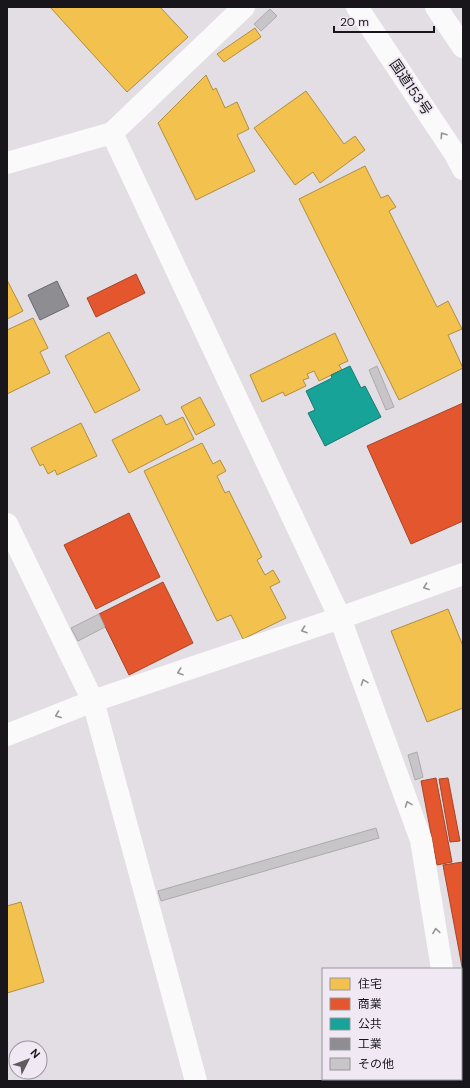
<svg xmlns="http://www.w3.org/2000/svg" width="470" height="1088" viewBox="0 0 470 1088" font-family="'DM Sans','Noto Sans JP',sans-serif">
<rect width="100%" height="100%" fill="#e2dee3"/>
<g fill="#f2c14e" stroke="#b18e3e">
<path d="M50 7H160L188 37 127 92Z"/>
<path d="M255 28 261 37 224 62 217 54Z"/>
<path d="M206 75 213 90 216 88 225 108 237 102 249 129 237 135 255 171 196 200 158 123Z"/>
<path d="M306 91 344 144 355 136 365 150 320 183 313 172 295 185 254 128Z"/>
<path d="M365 166 381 198 388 195 396 207 389 211 437 307 448 301 462 329 448 335 463 368 399 400 299 199Z"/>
<path d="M7 280 23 311 7 319Z"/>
<path d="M33 318 48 348 40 352 50 373 7 394V330Z"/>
<path d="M109 332 140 390 95 413 65 356Z"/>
<path d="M335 333 348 361 339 365 342 370 319 381 314 371 307 374 309 378 303 380 306 386 285 396 283 392 262 402 250 375Z"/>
<path d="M200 397 215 425 196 435 181 407Z"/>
<path d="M161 415 166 425 183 417 194 439 129 473 112 440Z"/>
<path d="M81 423 97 456 57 475 55 470 48 474 43 464 40 466 31 448Z"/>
<path d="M202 443 213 464 220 460 226 471 217 476 225 493 229 491 262 557 257 560 265 575 273 570 280 582 270 587 286 618 243 639 231 615 217 621 144 471Z"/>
<path d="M448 609 463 646V708L427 722 391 631Z"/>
<path d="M21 902 44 982 7 993V906Z"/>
</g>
<g fill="#e4572e" stroke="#a74428">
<path d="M136 274 145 293 96 317 87 298Z"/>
<path d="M463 403V521L411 544 367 446Z"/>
<path d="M129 513 160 577 96 609 64 545Z"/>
<path d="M163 582 193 643 129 675 99 614Z"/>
<path d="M436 778 452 862 437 865 421 781Z"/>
<path d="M448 778 460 841 450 842 439 779Z"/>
<path d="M463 862V972L443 865Z"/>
</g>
<path fill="#17a398" stroke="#177972" d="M350 366 361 388 365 386 381 417 325 446 308 413 315 410 306 391 332 378 331 375Z"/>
<path fill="#8d8d92" stroke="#6a696e" d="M57 281 69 306 40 320 28 295Z"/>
<g fill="#c8c5c9" stroke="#aca9ad">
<path d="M270 9 277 16 261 31 254 24Z"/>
<path d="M377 366 394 407 386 410 369 370Z"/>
<path d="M99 614 105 627 78 641 71 628Z"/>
<path d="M417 752 423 777 415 780 408 755Z"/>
<path d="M376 828 379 838 161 901 158 891Z"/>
</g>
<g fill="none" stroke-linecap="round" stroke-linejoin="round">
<g stroke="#fbfafb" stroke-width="22">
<path d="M112 133 244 7"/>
<path d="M7 163 112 133 340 618 421 840 442 969"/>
<path d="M7 524 93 701 196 1081"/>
<path d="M7 735 93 701 340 618 463 574"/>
<path d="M460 1079V1081"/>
</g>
<g stroke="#fbfafb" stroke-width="22">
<path d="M357 7 455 154 463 169"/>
<path d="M436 7 463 47"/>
</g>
</g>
<defs><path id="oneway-chevron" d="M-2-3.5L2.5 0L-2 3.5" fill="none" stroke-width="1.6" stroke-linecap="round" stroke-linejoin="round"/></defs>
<g stroke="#959396">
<use href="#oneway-chevron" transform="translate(443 135) rotate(-124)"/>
<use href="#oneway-chevron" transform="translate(426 587) rotate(160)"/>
<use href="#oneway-chevron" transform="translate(304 630) rotate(161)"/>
<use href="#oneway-chevron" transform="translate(180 672) rotate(161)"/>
<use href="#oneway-chevron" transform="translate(364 682) rotate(-110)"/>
<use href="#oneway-chevron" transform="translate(58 715) rotate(159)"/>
<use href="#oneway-chevron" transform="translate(408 804) rotate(-110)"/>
<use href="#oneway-chevron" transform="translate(436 931) rotate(-99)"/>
</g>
<g text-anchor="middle" stroke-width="4" stroke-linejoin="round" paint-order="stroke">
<g font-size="14" fill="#18161a" stroke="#f0e9f3">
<text transform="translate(411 87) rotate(56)" y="5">国道153号</text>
</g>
</g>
<rect width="470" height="1088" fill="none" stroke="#18161a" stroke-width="16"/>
<rect x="322" y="968" width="140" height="112" fill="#f0e9f3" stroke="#9a959c"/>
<rect x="330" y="978" width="20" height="12" fill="#f2c14e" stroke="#9a959c"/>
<text x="358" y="988" font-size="12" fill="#18161a">住宅</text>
<rect x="330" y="998" width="20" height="12" fill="#e4572e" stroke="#9a959c"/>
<text x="358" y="1008" font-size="12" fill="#18161a">商業</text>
<rect x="330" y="1018" width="20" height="12" fill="#17a398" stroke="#9a959c"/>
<text x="358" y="1028" font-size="12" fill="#18161a">公共</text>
<rect x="330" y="1038" width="20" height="12" fill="#8d8d92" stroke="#9a959c"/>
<text x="358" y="1048" font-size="12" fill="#18161a">工業</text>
<rect x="330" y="1058" width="20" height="12" fill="#c8c5c9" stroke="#9a959c"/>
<text x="358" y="1068" font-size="12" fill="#18161a">その他</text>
<g transform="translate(28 1060) rotate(48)"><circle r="19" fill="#f0e9f3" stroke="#9a959c"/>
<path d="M0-3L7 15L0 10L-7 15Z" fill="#5f5c60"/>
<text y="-6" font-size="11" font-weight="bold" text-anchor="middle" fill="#18161a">N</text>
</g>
<path d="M334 26v6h100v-6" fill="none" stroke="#18161a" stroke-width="2"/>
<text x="340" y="26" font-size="12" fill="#18161a" stroke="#f0e9f3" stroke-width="3" paint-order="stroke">20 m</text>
</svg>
